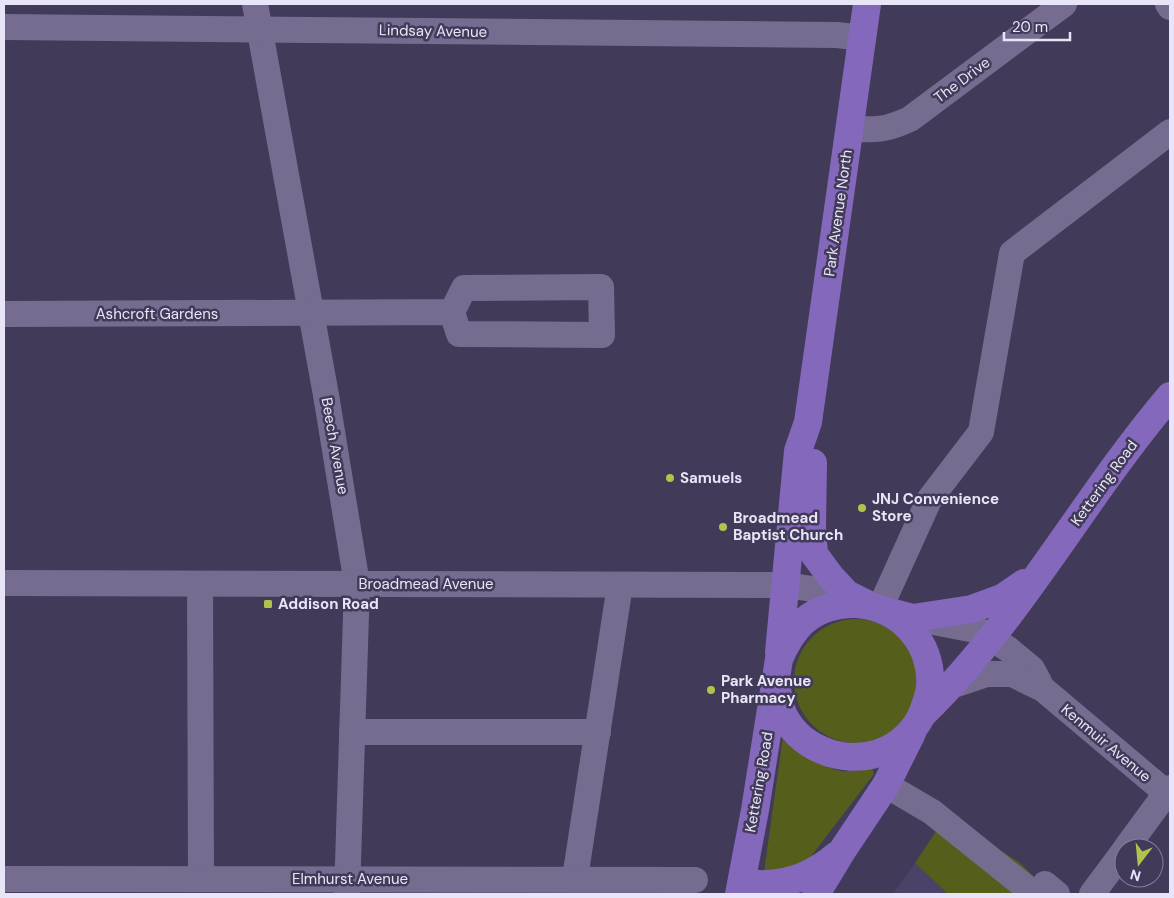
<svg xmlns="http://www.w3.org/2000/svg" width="1174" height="898" viewBox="0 0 1174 898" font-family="'DM Sans',sans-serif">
<rect width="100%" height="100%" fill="#423a59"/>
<path fill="#4c4167" d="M915 863 948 894H893Z"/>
<g fill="#555e1b">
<circle cx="856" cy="681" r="62"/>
<path d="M783 736C800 749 819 767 841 771 851 772 862 769 872 767L874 774 806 863 801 867 764 872Z"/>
<path d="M947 815 1020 863 1052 894H948L915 863Z"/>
</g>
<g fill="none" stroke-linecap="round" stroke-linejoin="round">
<g stroke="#756c8f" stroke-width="26">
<path d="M255 4 326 395 357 584 347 894"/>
<path d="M1168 4 1170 7"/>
<path d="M4 27 837 35 863 38"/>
<path d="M851 129C877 130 886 130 910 119L1064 4"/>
<path d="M4 314 452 312 464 288 601 287 602 335 459 334 452 312"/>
<path d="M4 583 785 585 847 594"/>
<path d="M200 584 201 879"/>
<path d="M880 608 929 500 981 432 1012 253 1170 132"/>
<path d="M919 619 980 631 1008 649 1032 669 1039 682"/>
<path d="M951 686 987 674H1012L1043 689 1170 796"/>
<path d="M352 732H598"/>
<path d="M886 785 932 812 1034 894"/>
<path d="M1126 848 1170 788"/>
<path d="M575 878 620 585"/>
<path d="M4 879 695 880"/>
<path d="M1045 884 1057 894"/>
<path d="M1092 894 1124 851"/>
</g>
<g stroke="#8468bc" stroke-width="28">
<path d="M813 463 812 527 814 554 831 577 847 594 869 605"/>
<path d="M890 612 913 618 972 609 1002 598 1024 583"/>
<path d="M779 652 798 451 808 422 867 4"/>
<path d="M923 714C1019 621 1084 497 1170 396"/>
<path d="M742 881C749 882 758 885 765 884 792 884 817 872 837 855"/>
<path d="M739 894 755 810 779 659C785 645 792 632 804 621 818 609 838 603 856 604 901 607 933 643 930 688 929 694 927 700 925 706 919 728 900 746 879 753 842 765 796 748 781 709 778 701 778 692 776 683"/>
<path d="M816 894 842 851 886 785 912 733"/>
</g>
</g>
<g fill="#b2c34c" stroke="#423a59" stroke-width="2">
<circle cx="670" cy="478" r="5"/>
<circle cx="862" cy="508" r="5"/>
<circle cx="723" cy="527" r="5"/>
<rect x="263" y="599" width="10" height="10" rx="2.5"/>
<circle cx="711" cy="690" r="5"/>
</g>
<g text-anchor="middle" stroke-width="5" stroke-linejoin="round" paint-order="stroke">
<g font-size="15" fill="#e9e5f8" stroke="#423a59">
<text transform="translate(433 31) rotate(1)" y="5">Lindsay Avenue</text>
<text transform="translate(962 80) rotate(-37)" y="5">The Drive</text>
<text transform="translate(838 213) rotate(-82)" y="5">Park Avenue North</text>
<text x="157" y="319">Ashcroft Gardens</text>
<text transform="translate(335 446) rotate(80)" y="5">Beech Avenue</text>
<text transform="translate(1104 483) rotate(-54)" y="5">Kettering Road</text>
<text x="426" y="589">Broadmead Avenue</text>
<text transform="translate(1106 743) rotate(40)" y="5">Kenmuir Avenue</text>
<text transform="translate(759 782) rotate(-80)" y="5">Kettering Road</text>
<text x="350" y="884">Elmhurst Avenue</text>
</g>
<g font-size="15" font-weight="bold" fill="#e9e5f8" stroke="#423a59" text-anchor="start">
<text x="680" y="483">Samuels</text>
<text x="872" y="504">JNJ Convenience<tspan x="872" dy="17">Store</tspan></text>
<text x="733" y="523">Broadmead<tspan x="733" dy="17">Baptist Church</tspan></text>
<text x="278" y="609">Addison Road</text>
<text x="721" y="686">Park Avenue<tspan x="721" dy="17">Pharmacy</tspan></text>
</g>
</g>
<rect width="1174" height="898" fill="none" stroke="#e9e5f8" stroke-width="10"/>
<g transform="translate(1139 863) rotate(196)"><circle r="24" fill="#423a59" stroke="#857e99"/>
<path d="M0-4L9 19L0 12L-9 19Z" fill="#b2c34c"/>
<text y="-8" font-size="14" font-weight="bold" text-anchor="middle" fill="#e9e5f8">N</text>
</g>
<path d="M1004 32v8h66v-8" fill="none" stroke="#e9e5f8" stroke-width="2.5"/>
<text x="1012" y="32" font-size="15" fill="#e9e5f8" stroke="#423a59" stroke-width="4" paint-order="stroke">20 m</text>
</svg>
